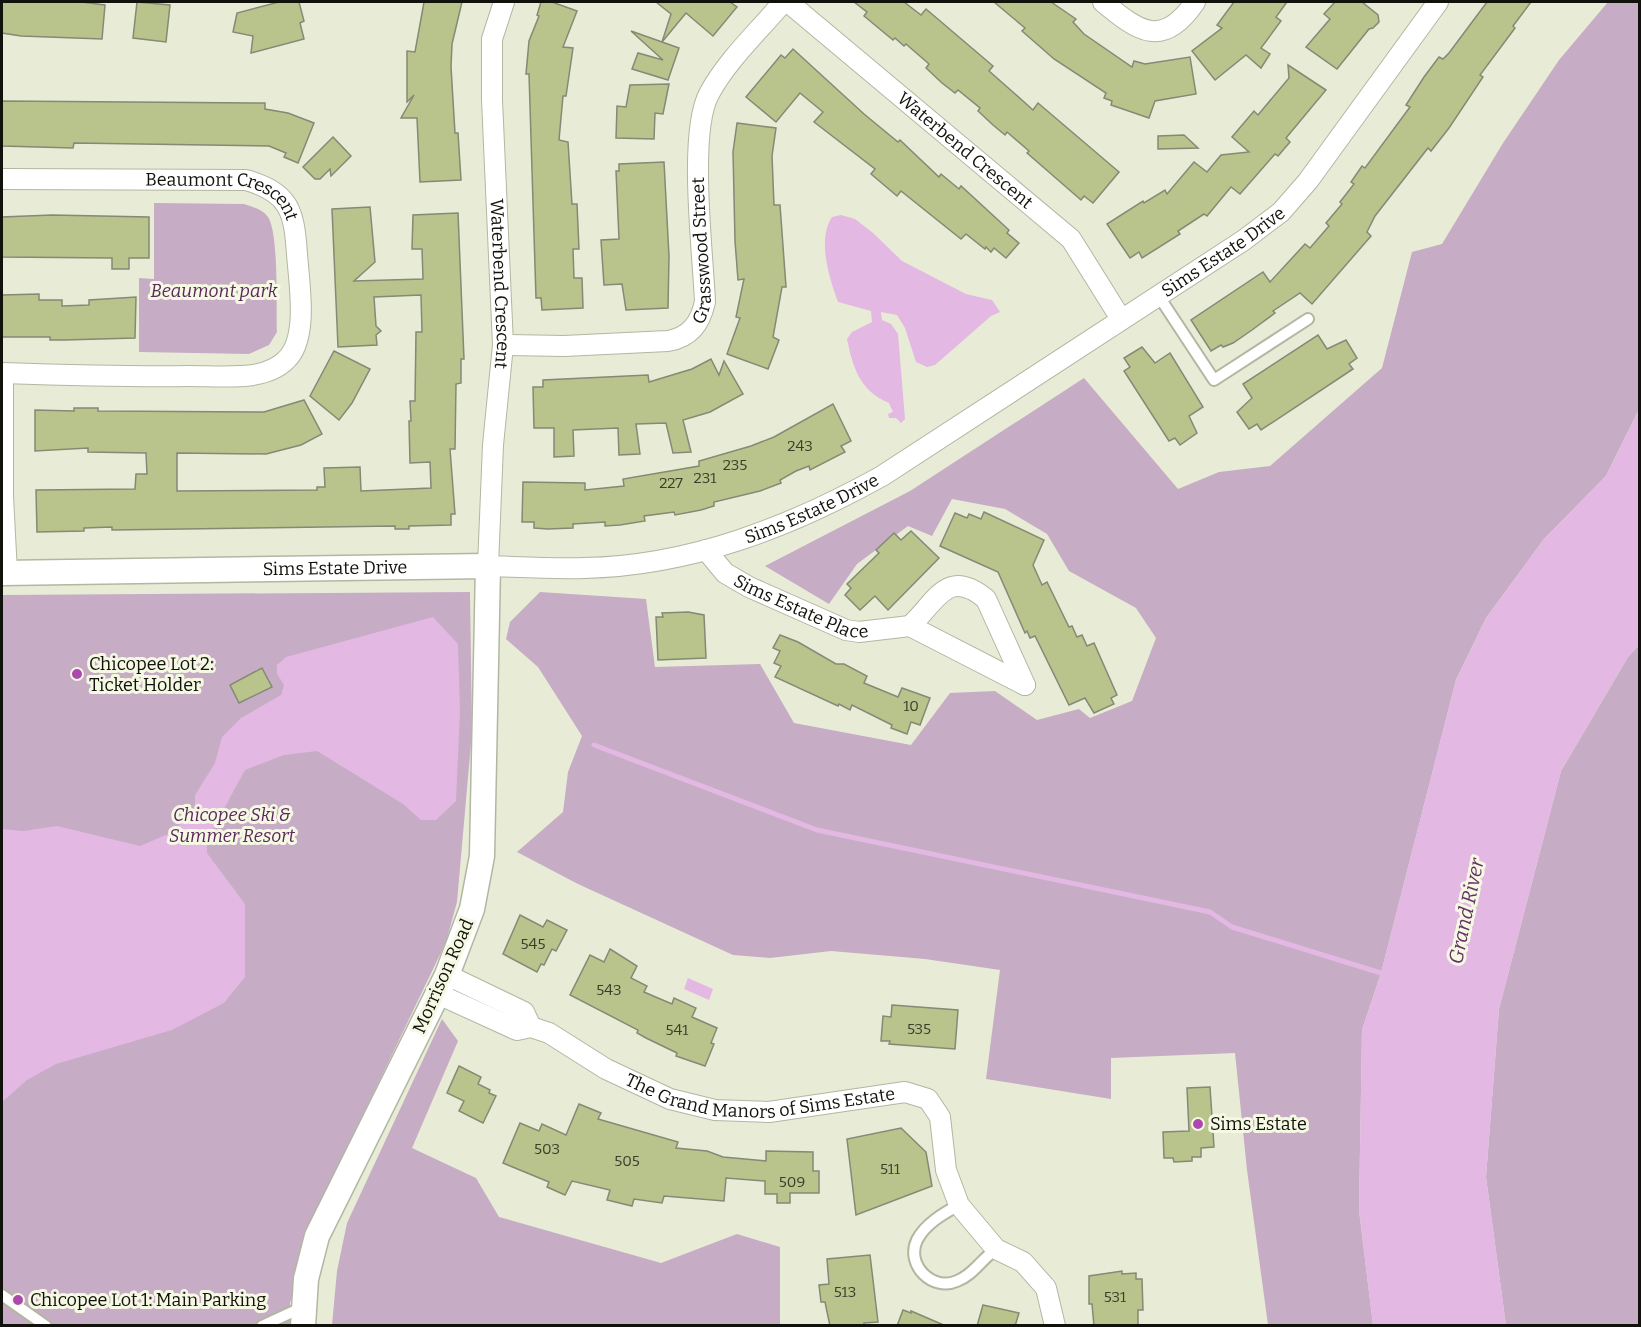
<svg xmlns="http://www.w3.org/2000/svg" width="1641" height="1327" viewBox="0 0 1641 1327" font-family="Bitter,serif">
<rect width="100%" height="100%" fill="#e8ecd6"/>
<g fill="#c6acc5">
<path d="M1608 2H1639V409L1606 476 1544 539 1486 618 1456 680 1381 973 1362 1030 1359 1210 1373 1325H1268L1247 1170 1235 1053 1111 1058V1099L986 1079 1000 970 925 959 831 951 770 958 733 955 578 884 517 852 563 812 568 772 582 736 538 667 506 639 510 622 540 592 646 599 655 667 760 664 794 723 911 745 950 693 995 691 1037 720 1079 709 1090 718 1132 701 1156 638 1136 608 1069 571 1047 534 1005 509 952 499 932 536 908 526 857 564 829 604 765 566 910 491 1084 378 1178 489 1219 472 1270 466 1382 368 1412 252 1442 244 1503 143 1559 60Z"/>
<path d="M154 203 244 204C253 207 262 209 268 217 279 233 276 309 277 332L269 345 249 354 139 352V278L154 279Z"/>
<path d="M470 592 472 732 457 902 446 942 364 1113 304 1257 290 1303 291 1325H2V595Z"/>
<path d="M1639 645V1325L1506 1326 1486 1177 1499 1009 1561 771 1628 657Z"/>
<path d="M442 1019 458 1041 412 1148 476 1178 499 1217 661 1263 737 1234 780 1247V1325H332L337 1271 347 1223Z"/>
</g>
<g fill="#e3b8e2">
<path d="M841 215 855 219 873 233 902 261 966 294 992 300 1000 312 991 316 935 365 927 367 916 362 905 328 897 315 881 312 882 320 891 324 898 334 905 419 901 423 896 418H889L888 414 893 412 889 403C860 391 853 368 847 339L852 332 872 322 871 311 838 302C829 277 817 240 832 217Z"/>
<path d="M1639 409V645L1628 657 1561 771 1499 1009 1486 1177 1506 1325H1373L1359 1210 1362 1030 1381 973 1456 680 1486 618 1544 539 1606 476Z"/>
<path d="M433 617 458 644 460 711 456 801 436 820H421L403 804 317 751 284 755 245 770 207 840V853L245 904V977L224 1003 172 1030 56 1064 27 1080 2 1102V829L23 831 57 826 140 846 168 834 195 813V795L215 763 222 737 241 718 281 695 284 685 277 674V665L286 657Z"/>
<path d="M688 978 713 989 709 1000 684 989Z"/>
</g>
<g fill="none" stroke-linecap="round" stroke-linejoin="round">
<path stroke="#e3b8e2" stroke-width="5" d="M594 745 817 830 1210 912 1232 927 1381 973"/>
</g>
<g fill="#b9c38c" stroke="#858975" stroke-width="1.5">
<path d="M2 2H81L105 5 102 39 21 36 2 33Z"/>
<path d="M137 2 170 5 166 42 133 38Z"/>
<path d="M279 2H299L304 21 300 23 304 39 251 53 253 36 233 32 237 13Z"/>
<path d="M424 2H462L452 44 451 67 455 133H458L461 180 420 182 417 118H401L414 95 407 102V51L415 52Z"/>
<path d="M541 2H552L577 11 563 47 573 48 566 96H563L559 140 568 142 572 204H577L579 249H573L574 278H582L583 308 542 310 541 298H536L529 74H526L529 41 539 16 537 15Z"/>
<path d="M656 2H730L737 7 713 36 686 13 662 42 671 14Z"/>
<path d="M854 2H904L921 15 926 9 993 66 989 71 1014 93 1033 110 1038 103 1119 172 1093 203 1084 196 1081 200 1027 153 1029 151 1007 132 1005 135 993 125 978 111 980 108 958 90 955 93 942 83 926 68 929 64 906 44 904 46 895 38 893 40 864 16 867 12Z"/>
<path d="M994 2H1051L1076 19 1073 22 1084 34 1132 67 1134 61 1145 64 1190 57 1196 94 1155 101 1149 118 1111 105 1112 101 1104 98 1106 93 1054 59 1022 31 1025 28Z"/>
<path d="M1234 2H1287L1276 17 1281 21 1261 48 1270 54 1261 68 1246 55 1215 80 1192 51 1222 28 1217 25Z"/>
<path d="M1335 2H1362L1378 15 1379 22 1373 28 1369 29 1337 69 1306 47 1330 19 1324 14Z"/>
<path d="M1487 2H1531L1513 26 1515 28 1480 75 1483 77 1449 128 1431 151 1428 148 1375 216 1367 232 1371 236 1312 304 1300 293 1273 311 1275 313 1252 330 1233 343 1223 347 1221 345 1211 351 1191 320 1263 272 1270 282 1305 244 1310 248 1329 226 1326 223 1342 204 1340 202 1354 184 1351 182 1362 166 1365 168 1410 107 1406 105 1424 77 1439 57 1443 59 1449 53Z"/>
<path d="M631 31 679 48 668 80 632 69 638 53 663 60Z"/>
<path d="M793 49 864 114 898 142 900 140 939 177 941 174 959 189 961 186 1009 230 1007 233 1019 243 1006 258 994 248 991 252 986 247 985 249 966 234 961 239 901 191 897 196 871 174 875 169 814 122 823 112 800 93 776 122 746 97 781 55 785 58Z"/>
<path d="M1288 65 1326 90 1286 138 1290 142 1278 156 1275 154 1240 194 1231 187 1207 216 1204 214 1178 231 1180 234 1142 258 1139 252 1130 258 1107 224 1143 201 1144 203 1165 190 1167 194 1194 162 1207 172 1221 155 1249 152 1232 137 1254 111 1258 115 1289 78Z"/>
<path d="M669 84 663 114 655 113 654 139 616 138 617 106 626 107 630 85Z"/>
<path d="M2 101 265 103V109L288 113 314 123 298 163 284 157 286 153 269 146 74 143 73 148 2 146Z"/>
<path d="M737 123 776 128 772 156 774 205H780L786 287H782L773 337 779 340 768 369 727 354 740 318 736 317 744 279 738 280 735 241 733 152Z"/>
<path d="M1184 135 1198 148 1158 149V136Z"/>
<path d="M333 137 351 156 331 176 330 169 320 179H315L303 167Z"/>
<path d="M664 162 669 256 668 308 626 310 622 284 604 285 601 240 619 239 616 171H619V164Z"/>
<path d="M370 207 375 262 354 281 423 279 422 249H412L413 215 458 213 464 359H461V383L456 384 455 449H450L455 514H451V525L409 526V529H395V526L112 530V527L84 528V531L37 532 36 490 135 489 136 474H147L146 453 88 452V448L35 451V410L74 411V408H98V411L264 412 304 400 322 434 301 445 266 454 177 453V491L317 490V487H325L324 468 360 467 361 491 431 488 430 462 410 463 409 421H411L410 401H415L416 332H422L421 295 374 297 376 326 381 331 376 335 377 345 338 347 332 209Z"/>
<path d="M52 215 149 217V258H129V269H112V258L2 257V217Z"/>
<path d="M39 294V300H62V306L89 305V300L136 297 135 338 64 340H50V337H2V295Z"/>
<path d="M1318 335 1327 349 1346 340 1357 358 1349 364 1353 369 1261 430 1257 424 1249 429 1237 412 1252 398 1243 384Z"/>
<path d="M1142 347 1155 363 1170 353 1203 407 1189 416 1197 433 1180 445 1175 438 1169 441 1124 371 1130 367 1124 358Z"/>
<path d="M334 351 370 369 352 403 339 420 310 396Z"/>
<path d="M711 359 719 375 724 361 743 394 710 412 683 420 691 452 673 453 666 423 636 424 640 454 619 455 618 428 573 430 574 456 554 457V428H534L533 387H543V380L648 375 649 382 692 369Z"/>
<path d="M833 404 851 441 841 446 845 452 810 470 809 466 796 471 780 480 781 483 760 491 714 502V506L701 510 675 515 674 512 644 516 645 521 620 525 605 526V522L573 524V528L548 529 534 528V522H522L523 482 585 483V490L624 486 623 479 699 466V461L751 446 774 437Z"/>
<path d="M984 512 1044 540 1033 565 1042 585 1047 582 1069 627 1072 626 1077 637 1082 635 1087 646 1094 643 1117 695 1111 698 1114 704 1094 713 1085 698 1069 705 1035 636 1030 638 1027 631 1025 633 998 572 940 546 955 513 967 518 969 514 981 519Z"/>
<path d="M911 531 939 558 888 610 875 596 860 610 845 595 851 588 847 584 879 553 876 550 894 533 901 540Z"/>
<path d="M688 612 704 615 706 658 658 660 656 617H663L662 613Z"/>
<path d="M780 635 798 642 836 664H844L867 676 864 683 898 697 902 688 930 698 920 725 911 722 907 734 891 728 892 725 852 705 850 710 839 704 838 706 775 677 781 666 774 663 780 651 773 648Z"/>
<path d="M262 668 272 687 239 703 230 685Z"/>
<path d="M520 915 543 927 547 920 567 930 556 951 552 949 544 965 541 964 537 972 503 954Z"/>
<path d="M610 949 637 966 631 978 647 986 644 992 672 1004 674 998 696 1008 692 1017 717 1028 711 1043 714 1044 705 1066 676 1056 677 1053 646 1038 637 1033 638 1030 570 995 590 955 604 962Z"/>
<path d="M892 1005 958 1010 955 1049 889 1044 890 1041H881L883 1016 891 1017Z"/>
<path d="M459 1066 481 1077 478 1084 490 1090 489 1093 496 1096 483 1123 459 1111 464 1101 447 1093Z"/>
<path d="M1210 1087 1214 1147 1201 1148V1157H1192V1161L1174 1162 1173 1158H1164L1163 1132 1189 1131 1187 1088Z"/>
<path d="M579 1104 601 1113 598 1119 678 1142 676 1148 707 1151 723 1157 766 1161V1151L813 1152V1171H819V1193H790V1203H777V1194H765V1181L726 1178 724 1201 664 1196 662 1203 634 1199 632 1206 607 1200 610 1190 572 1181 565 1195 547 1187 549 1182 503 1163 520 1123 539 1131 542 1124 566 1135Z"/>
<path d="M901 1128 926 1152 932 1186 856 1215 847 1139Z"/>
<path d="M870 1255 878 1322 864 1323V1326H830L825 1302H821L819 1285 829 1284 827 1259Z"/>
<path d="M1122 1271V1274L1136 1273V1279H1142L1143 1310H1138V1326H1094L1092 1304H1089V1276Z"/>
<path d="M983 1305 1019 1313 1015 1326H977Z"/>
<path d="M903 1310 911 1313V1311L946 1326H897Z"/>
</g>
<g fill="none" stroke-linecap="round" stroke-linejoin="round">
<defs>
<g id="service">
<path d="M1158 295 1214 380 1308 319"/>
<path d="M959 1205C944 1213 925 1224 917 1240 905 1265 933 1292 957 1281 973 1275 982 1259 996 1249"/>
<path d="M2 1295 46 1326"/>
<path d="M262 1326 303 1307"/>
</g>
<g id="minor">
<path id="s1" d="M504 2 492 39V100L503 345 493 445 488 566C520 567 552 569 584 568 690 566 790 527 882 476L1244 240 1281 212 1308 181 1438 2"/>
<path id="s2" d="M788 2 1071 239 1121 319"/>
<path d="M1103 2C1139 32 1163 49 1195 2"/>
<path id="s3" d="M2 179 246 180C290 193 294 211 297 254 299 283 309 339 286 360 277 369 265 373 253 375 232 378 210 376 189 376 127 377 64 375 2 373"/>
<path id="s4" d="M503 345 564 346 668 341C690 337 700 324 705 302 703 254 688 133 709 94 727 60 759 31 783 2"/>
<path d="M3 373V496L7 573"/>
<path id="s5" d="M706 550 725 573 749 587 846 630 859 632 910 626 1025 685"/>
<path d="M910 626C937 601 947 567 986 599L1025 685"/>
<path d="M447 975 524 1012 531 1027"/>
<path id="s6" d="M438 994 517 1030 531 1027 549 1033 606 1069 670 1099 715 1110 769 1112 905 1092 928 1099 940 1117 946 1170 959 1205 996 1249 1023 1262 1046 1288 1055 1326"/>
</g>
<g id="tertiary">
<path id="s7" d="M2 573 488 566 482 856 472 909 447 975 317 1236 306 1279 303 1326"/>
</g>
</defs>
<use href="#service" stroke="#b2b7a2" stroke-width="14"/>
<use href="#minor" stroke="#b2b7a2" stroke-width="22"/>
<use href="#tertiary" stroke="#b2b7a2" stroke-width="27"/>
<use href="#service" stroke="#fff" stroke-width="10"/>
<use href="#minor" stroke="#fff" stroke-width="20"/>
<use href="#tertiary" stroke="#fff" stroke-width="24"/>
</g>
<g fill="#ad49ae" stroke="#f5f9e3" stroke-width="2">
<circle cx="77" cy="674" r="6"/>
<circle cx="1198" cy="1124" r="6"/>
<circle cx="18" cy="1300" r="6"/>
</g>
<g text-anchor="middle" stroke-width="6" stroke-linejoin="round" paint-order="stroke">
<g font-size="15" fill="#3b3e2b">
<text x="800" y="451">243</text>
<text x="735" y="470">235</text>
<text x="705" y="483">231</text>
<text x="671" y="488">227</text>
<text x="911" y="711">10</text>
<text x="533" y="949">545</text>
<text x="609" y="995">543</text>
<text x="919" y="1034">535</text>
<text x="677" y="1035">541</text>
<text x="547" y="1154">503</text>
<text x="627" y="1166">505</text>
<text x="890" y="1174">511</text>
<text x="792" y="1187">509</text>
<text x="845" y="1297">513</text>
<text x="1115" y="1302">531</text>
</g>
<g font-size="18" fill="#11120b" stroke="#f5f9e3">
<text dy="6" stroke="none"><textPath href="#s2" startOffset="231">Waterbend Crescent</textPath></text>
<text dy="6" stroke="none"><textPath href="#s3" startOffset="226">Beaumont Crescent</textPath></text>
<text dy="6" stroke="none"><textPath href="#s4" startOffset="274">Grasswood Street</textPath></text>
<text dy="6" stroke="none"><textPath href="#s1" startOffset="1386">Sims Estate Drive</textPath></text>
<text dy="6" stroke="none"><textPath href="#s1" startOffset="284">Waterbend Crescent</textPath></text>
<text dy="6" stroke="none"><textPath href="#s1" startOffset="900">Sims Estate Drive</textPath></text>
<text dy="6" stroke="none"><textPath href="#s7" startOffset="333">Sims Estate Drive</textPath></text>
<text dy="6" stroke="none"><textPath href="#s5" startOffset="114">Sims Estate Place</textPath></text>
<text transform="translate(443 976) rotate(-66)" y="6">Morrison Road</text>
<text dy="6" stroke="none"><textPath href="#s6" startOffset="348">The Grand Manors of Sims Estate</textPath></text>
</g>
<g font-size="18" font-style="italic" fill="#5a275a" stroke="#f5f9e3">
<text x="214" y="297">Beaumont park</text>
<text x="232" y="821">Chicopee Ski &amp;<tspan x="232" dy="21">Summer Resort</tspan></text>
</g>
<g font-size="18" fill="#11120b" stroke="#f5f9e3" text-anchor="start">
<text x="89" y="670">Chicopee Lot 2:<tspan x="89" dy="21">Ticket Holder</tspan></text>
<text x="1210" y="1130">Sims Estate</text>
<text x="30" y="1306">Chicopee Lot 1: Main Parking</text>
</g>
<g font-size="20" font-style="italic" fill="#663266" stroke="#f5f9e3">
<text transform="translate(1466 911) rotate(-78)" y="7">Grand River</text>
</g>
</g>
<rect width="1641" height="1327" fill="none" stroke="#11120b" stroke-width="6"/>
</svg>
